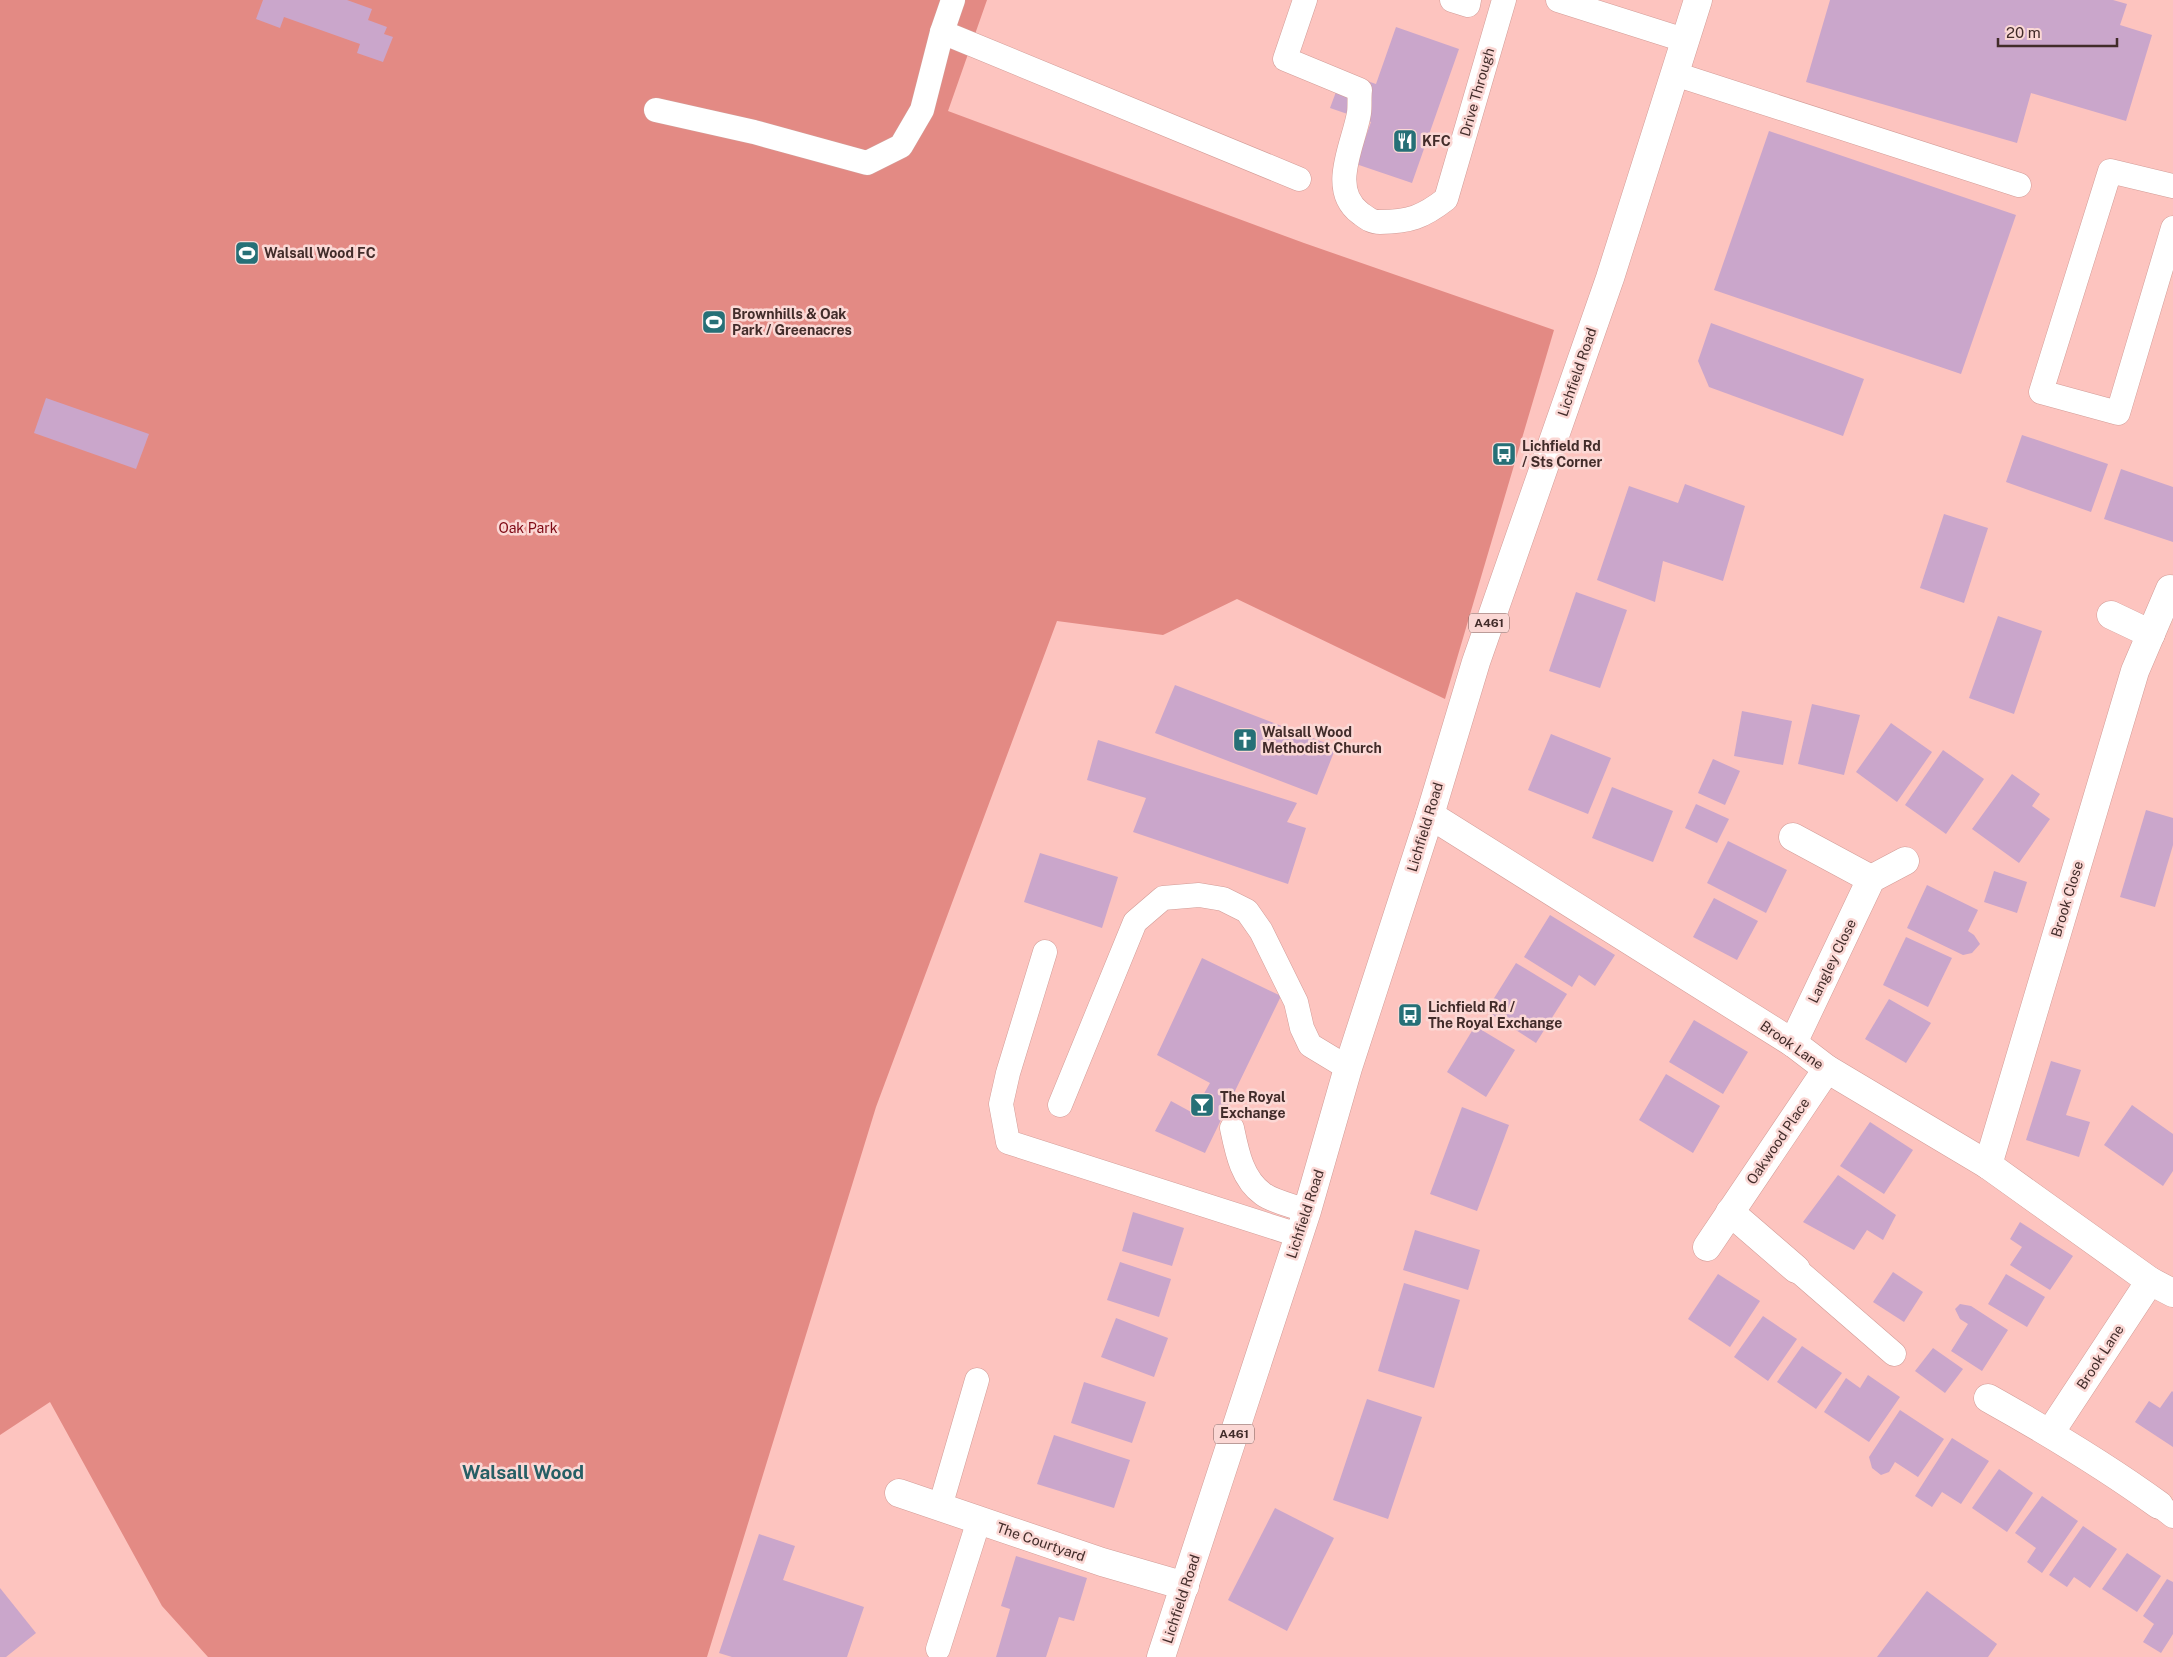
<svg xmlns="http://www.w3.org/2000/svg" width="2173" height="1657" viewBox="0 0 2173 1657" font-family="'Public Sans',sans-serif">
<rect width="100%" height="100%" fill="#fdc4bf"/>
<path fill="#e38a84" d="M0 0H987L948 111 1304 243 1554 330 1445 699 1237 599 1163 635 1057 621 876 1107 707 1657H208L162 1606 50 1402 0 1435Z"/>
<g fill="#caa6cb">
<path d="M263 0H347L372 9 368 20 387 27 384 34 393 37 383 62 357 53 360 44 284 17 280 28 256 19Z"/>
<path d="M1830 0H2113L2127 4 2120 25 2152 35 2126 121 2031 93 2017 143 1806 82Z"/>
<path d="M1396 27 1459 49 1412 183 1356 164 1371 122 1330 108 1343 73 1376 84Z"/>
<path d="M1769 131 2016 215 1961 374 1714 290Z"/>
<path d="M1711 323 1864 379 1843 436 1709 387 1698 361Z"/>
<path d="M46 398 149 434 136 469 34 433Z"/>
<path d="M2022 435 2108 464 2091 512 2006 482Z"/>
<path d="M2121 469 2173 487V542L2104 519Z"/>
<path d="M1685 484 1745 506 1723 581 1663 561 1655 602 1597 580 1629 486 1678 503Z"/>
<path d="M1944 514 1988 528 1964 603 1920 588Z"/>
<path d="M1576 592 1627 610 1600 688 1549 671Z"/>
<path d="M1998 616 2042 631 2014 714 1969 698Z"/>
<path d="M1175 685 1336 747 1317 795 1155 733Z"/>
<path d="M1812 704 1860 715 1844 775 1798 764Z"/>
<path d="M1742 711 1792 721 1783 765 1734 756Z"/>
<path d="M1891 723 1932 752 1897 802 1856 772Z"/>
<path d="M1551 734 1611 758 1588 814 1528 790Z"/>
<path d="M1098 740 1297 803 1287 822 1306 828 1288 884 1133 832 1146 798 1087 780Z"/>
<path d="M1943 750 1984 779 1946 834 1905 805Z"/>
<path d="M1713 759 1740 771 1725 805 1698 793Z"/>
<path d="M2012 774 2040 794 2032 806 2050 819 2019 863 1972 829Z"/>
<path d="M1612 787 1673 811 1653 862 1592 838Z"/>
<path d="M1696 804 1729 819 1717 843 1685 828Z"/>
<path d="M2146 810 2173 818V845L2155 907 2120 897Z"/>
<path d="M1728 841 1787 870 1766 913 1707 883Z"/>
<path d="M1040 853 1118 877 1102 928 1024 902Z"/>
<path d="M1994 871 2027 882 2017 913 1984 902Z"/>
<path d="M1927 885 1978 910 1968 931 1974 935 1980 944 1972 953 1963 955 1907 928Z"/>
<path d="M1714 898 1758 921 1737 960 1693 937Z"/>
<path d="M1550 915 1615 955 1595 986 1579 975 1572 987 1524 957Z"/>
<path d="M1906 937 1952 958 1928 1007 1883 985Z"/>
<path d="M1202 958 1281 996 1205 1153 1155 1131 1171 1101 1193 1113 1210 1083 1157 1055Z"/>
<path d="M1516 963 1567 994 1536 1043 1486 1011Z"/>
<path d="M1889 999 1931 1023 1906 1063 1865 1039Z"/>
<path d="M1694 1020 1748 1052 1723 1094 1669 1062Z"/>
<path d="M1475 1026 1515 1050 1486 1097 1447 1072Z"/>
<path d="M2051 1061 2081 1070 2066 1115 2090 1122 2079 1157 2026 1140Z"/>
<path d="M1666 1074 1720 1106 1693 1153 1639 1120Z"/>
<path d="M2132 1105 2173 1134V1171L2163 1186 2104 1145Z"/>
<path d="M1462 1107 1509 1125 1477 1211 1430 1194Z"/>
<path d="M1870 1122 1913 1150 1884 1194 1840 1166Z"/>
<path d="M1838 1175 1896 1215 1883 1240 1867 1230 1854 1250 1803 1222Z"/>
<path d="M1133 1212 1184 1228 1172 1266 1122 1251Z"/>
<path d="M2020 1222 2073 1256 2050 1290 2010 1265 2022 1247 2010 1239Z"/>
<path d="M1415 1230 1480 1250 1468 1290 1403 1270Z"/>
<path d="M1120 1262 1171 1279 1159 1317 1107 1300Z"/>
<path d="M1893 1272 1923 1292 1904 1322 1873 1302Z"/>
<path d="M1718 1274 1760 1301 1730 1347 1688 1319Z"/>
<path d="M2006 1274 2045 1297 2027 1327 1988 1304Z"/>
<path d="M1404 1283 1460 1300 1434 1388 1378 1371Z"/>
<path d="M1960 1304 1971 1306 2008 1330 1982 1371 1951 1351 1968 1324 1960 1319 1955 1309Z"/>
<path d="M1763 1316 1797 1339 1768 1381 1734 1357Z"/>
<path d="M1116 1318 1168 1338 1154 1377 1101 1357Z"/>
<path d="M1802 1346 1842 1373 1816 1409 1777 1382Z"/>
<path d="M1933 1348 1963 1369 1945 1393 1915 1371Z"/>
<path d="M1868 1375 1900 1397 1869 1442 1824 1412 1846 1378 1860 1388Z"/>
<path d="M1084 1382 1146 1402 1132 1443 1071 1423Z"/>
<path d="M2172 1391 2173 1392V1447L2135 1422 2149 1401 2160 1408Z"/>
<path d="M1367 1399 1422 1417 1388 1519 1333 1500Z"/>
<path d="M1900 1410 1944 1439 1918 1477 1895 1462 1889 1472 1881 1475 1872 1468 1869 1457Z"/>
<path d="M1054 1435 1130 1460 1114 1508 1037 1484Z"/>
<path d="M1952 1438 1989 1461 1961 1504 1942 1492 1932 1507 1915 1496Z"/>
<path d="M1999 1469 2033 1493 2007 1532 1972 1508Z"/>
<path d="M2042 1496 2078 1521 2042 1573 2027 1562 2036 1548 2015 1533Z"/>
<path d="M1275 1508 1334 1538 1287 1631 1228 1600Z"/>
<path d="M2083 1526 2117 1549 2090 1588 2074 1577 2067 1587 2049 1575Z"/>
<path d="M759 1534 795 1546 783 1580 864 1607 847 1657H732L719 1653Z"/>
<path d="M2127 1553 2161 1576 2137 1612 2102 1589Z"/>
<path d="M1016 1556 1087 1578 1074 1621 1059 1617 1046 1657H996L1010 1609 1001 1606Z"/>
<path d="M2167 1579 2173 1582V1634L2161 1653 2143 1642 2154 1624 2143 1616Z"/>
<path d="M0 1588 36 1633 6 1657H0Z"/>
<path d="M1927 1591 1997 1644 1988 1657H1877Z"/>
</g>
<g fill="none" stroke-linecap="round" stroke-linejoin="round">
<defs>
<g id="service">
<path d="M1305 0 1285 59 1360 90C1359 98 1360 106 1359 113 1354 144 1328 189 1360 213 1367 218 1371 222 1380 222 1409 222 1423 217 1446 199L1504 0"/>
<path d="M1452 0 1468 5 1469 0"/>
<path d="M1558 0 1684 40"/>
<path d="M942 32 1299 179"/>
<path d="M1675 74 2019 185"/>
<path d="M656 110 754 132 867 163 901 146 922 110 942 32 953 0"/>
<path d="M2173 186 2110 171 2041 392 2118 413 2173 228"/>
<path d="M1045 952 1008 1073 1001 1104 1008 1142 1298 1235"/>
<path d="M1060 1105 1135 922 1163 898 1199 895 1223 899 1247 911 1261 931 1296 1002 1302 1028 1310 1045 1348 1068"/>
<path d="M1232 1128C1237 1152 1242 1179 1263 1194 1274 1202 1294 1206 1307 1211"/>
<path d="M1796 1269 1894 1354"/>
<path d="M2159 1505 2173 1516"/>
<path d="M940 1507 977 1380"/>
<path d="M938 1649 979 1520"/>
</g>
<g id="minor">
<path d="M2111 615 2151 634"/>
<path d="M1430 815 1793 1043 1827 1069 1988 1165 2150 1281 2173 1293"/>
<path d="M1793 837 1871 879"/>
<path d="M1793 1043 1871 879 1905 861"/>
<path d="M1988 1165 2135 671 2170 589"/>
<path d="M1730 1212 1796 1269"/>
<path d="M1707 1247 1827 1069"/>
<path d="M1988 1398C2047 1431 2104 1465 2159 1505"/>
<path d="M2050 1433 2150 1281"/>
<path d="M899 1493 1102 1562 1185 1586"/>
</g>
<path id="trunk" d="M1161 1657 1307 1211 1348 1068 1430 815 1476 662 1610 278 1698 0"/>
</defs>
<use href="#service" stroke="#d29c97" stroke-width="25"/>
<use href="#minor" stroke="#d29c97" stroke-width="29"/>
<use href="#trunk" stroke="#d29c97" stroke-width="29"/>
<use href="#service" stroke="#fff" stroke-width="24"/>
<use href="#minor" stroke="#fff" stroke-width="28"/>
<use href="#trunk" stroke="#fff" stroke-width="28"/>
</g>
<defs>
<symbol id="restaurant-square" viewBox="-11 -11 22 22"><rect x="-9" y="-9" width="18" height="18" rx="4" fill="#267077" stroke="#fbd8d5"/><path d="M-5-6h1v4h1v-4h1v4h1v-4h1v5L-1.5 .5V6h-2V.5L-5-1ZM5-6V6H3V1.5H1.5Q1.5-4 5-6Z" fill="#fff"/></symbol>
<symbol id="stadium-square" viewBox="-11 -11 22 22"><rect x="-9" y="-9" width="18" height="18" rx="4" fill="#267077" stroke="#fbd8d5"/><path d="M0-5a6.5 5 0 1 0 0 10a6.5 5 0 1 0 0-10ZM-3.5-1.8h7v3.6h-7Z" fill="#fff"/></symbol>
<symbol id="bus-square" viewBox="-11 -11 22 22"><rect x="-9" y="-9" width="18" height="18" rx="4" fill="#267077" stroke="#fbd8d5"/><path d="M-5-6H5V4H4V6H2V4H-2V6H-4V4H-5ZM-3.5-4V0h7V-4ZM-3.5 1.2v1.5H-2V1.2ZM2 1.2v1.5H3.5V1.2Z" fill="#fff"/></symbol>
<symbol id="church-square" viewBox="-11 -11 22 22"><rect x="-9" y="-9" width="18" height="18" rx="4" fill="#267077" stroke="#fbd8d5"/><path d="M-1.2-6h2.4v3.5h3.3v2.4h-3.3V6h-2.4V-.1h-3.3v-2.4h3.3Z" fill="#fff"/></symbol>
<symbol id="bar-square" viewBox="-11 -11 22 22"><rect x="-9" y="-9" width="18" height="18" rx="4" fill="#267077" stroke="#fbd8d5"/><path d="M-6-5H6L.8 .8V4.5H3.5V6h-7V4.5H-.8V.8Z" fill="#fff"/></symbol>
</defs>
<g fill-rule="evenodd">
<use href="#restaurant-square" x="1391" y="127" width="28" height="28"/>
<use href="#stadium-square" x="233" y="239" width="28" height="28"/>
<use href="#stadium-square" x="700" y="308" width="28" height="28"/>
<use href="#bus-square" x="1490" y="440" width="28" height="28"/>
<use href="#church-square" x="1231" y="726" width="28" height="28"/>
<use href="#bus-square" x="1396" y="1001" width="28" height="28"/>
<use href="#bar-square" x="1188" y="1091" width="28" height="28"/>
</g>
<g text-anchor="middle" stroke-width="5" stroke-linejoin="round" paint-order="stroke">
<g fill="#fbd8d5" stroke="#7a605d" stroke-width="1">
<rect x="1469" y="613.5" width="40" height="19" rx="4"/>
<rect x="1214" y="1424.5" width="40" height="19" rx="4"/>
</g>
<g font-size="12" font-weight="bold" fill="#422c2a">
<text x="1489" y="627">A461</text>
<text x="1234" y="1438">A461</text>
</g>
<g font-size="14" fill="#422c2a" stroke="#fbd8d5">
<text transform="translate(1477 92) rotate(-74)" y="5">Drive Through</text>
<text transform="translate(1577 372) rotate(-71)" y="5">Lichfield Road</text>
<text transform="translate(1425 827) rotate(-73)" y="5">Lichfield Road</text>
<text transform="translate(2067 899) rotate(-73)" y="5">Brook Close</text>
<text transform="translate(1832 961) rotate(-64)" y="5">Langley Close</text>
<text transform="translate(1792 1045) rotate(35)" y="5">Brook Lane</text>
<text transform="translate(1778 1141) rotate(-56)" y="5">Oakwood Place</text>
<text transform="translate(1305 1214) rotate(-72)" y="5">Lichfield Road</text>
<text transform="translate(2100 1357) rotate(-57)" y="5">Brook Lane</text>
<text transform="translate(1041 1542) rotate(19)" y="5">The Courtyard</text>
<text transform="translate(1181 1599) rotate(-72)" y="5">Lichfield Road</text>
</g>
<g font-size="14" font-weight="bold" fill="#422c2a" stroke="#fbd8d5" text-anchor="start">
<text x="1422" y="146">KFC</text>
<text x="264" y="258">Walsall Wood FC</text>
<text x="732" y="319">Brownhills &amp; Oak<tspan x="732" dy="16">Park / Greenacres</tspan></text>
<text x="1522" y="451">Lichfield Rd<tspan x="1522" dy="16">/ Sts Corner</tspan></text>
<text x="1262" y="737">Walsall Wood<tspan x="1262" dy="16">Methodist Church</tspan></text>
<text x="1428" y="1012">Lichfield Rd /<tspan x="1428" dy="16">The Royal Exchange</tspan></text>
<text x="1220" y="1102">The Royal<tspan x="1220" dy="16">Exchange</tspan></text>
</g>
<g font-size="14" fill="#7f0a15" stroke="#fbd8d5">
<text x="528" y="533">Oak Park</text>
</g>
<g font-size="19" font-weight="bold" fill="#265f65" stroke="#fbd8d5">
<text x="523" y="1479">Walsall Wood</text>
</g>
</g>
<path d="M1998 38v8h119v-8" fill="none" stroke="#422c2a" stroke-width="2.5"/>
<text x="2006" y="38" font-size="15" fill="#422c2a" stroke="#fbd8d5" stroke-width="4" paint-order="stroke">20 m</text>
</svg>
